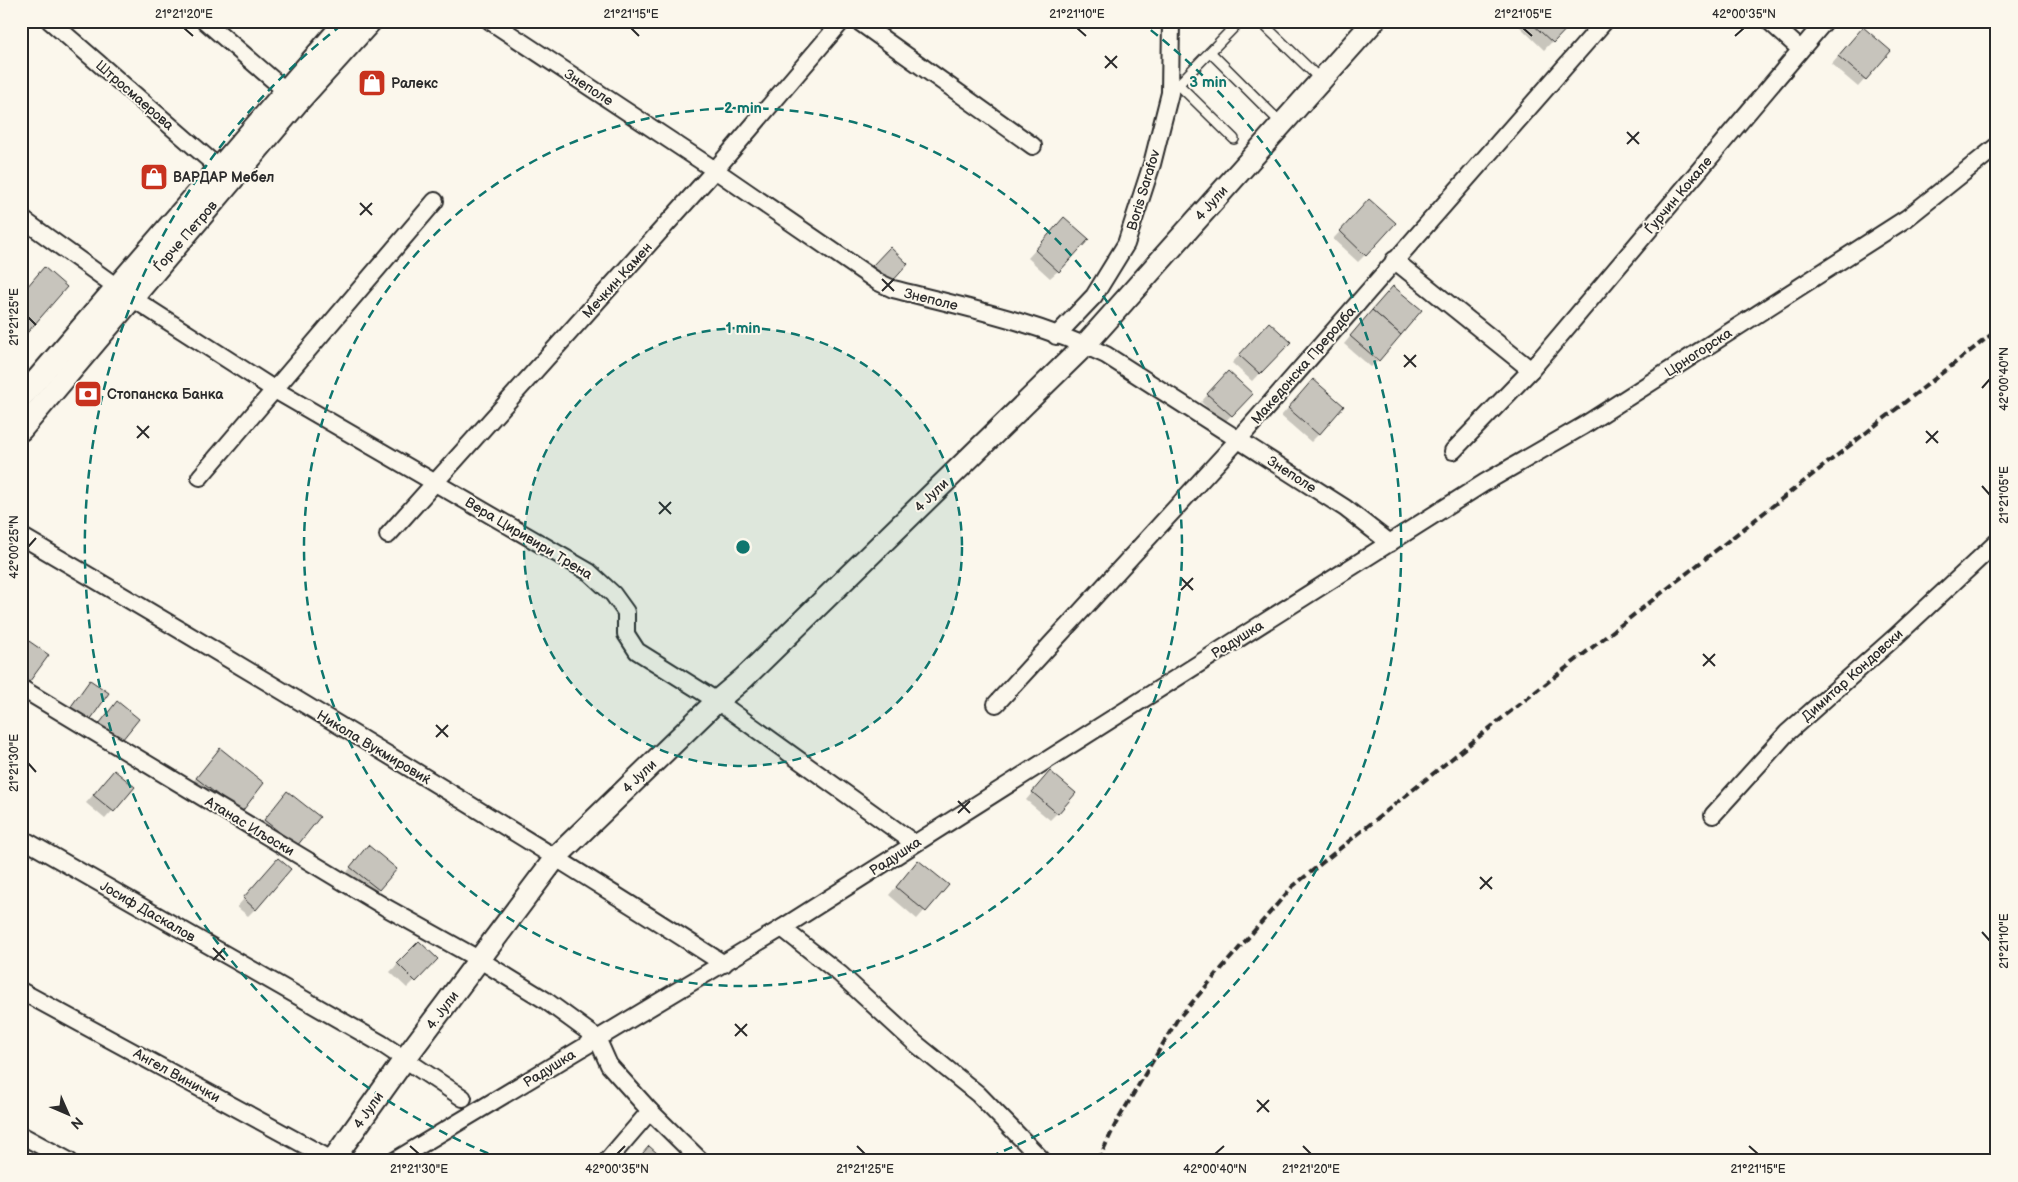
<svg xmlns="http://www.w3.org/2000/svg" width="2018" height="1182" viewBox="0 0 2018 1182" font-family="'Balsamiq Sans',sans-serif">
<rect width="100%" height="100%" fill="#fbf7ec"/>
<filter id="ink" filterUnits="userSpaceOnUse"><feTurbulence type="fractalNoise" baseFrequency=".02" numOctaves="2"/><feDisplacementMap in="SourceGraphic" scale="10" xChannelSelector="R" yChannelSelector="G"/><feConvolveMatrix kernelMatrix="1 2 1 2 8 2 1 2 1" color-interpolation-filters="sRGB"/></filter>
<g filter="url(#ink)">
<g fill="#0003">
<path d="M1520 21H1572L1544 50 1517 24Z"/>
<path d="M1856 36 1890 51 1858 87 1831 64Z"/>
<path d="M1362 208 1365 255 1358 262 1333 239Z"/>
<path d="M1057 226 1058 271 1050 278 1028 258Z"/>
<path d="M1385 295 1379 360 1371 367 1344 344Z"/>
<path d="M1262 331 1289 342 1252 381 1232 363Z"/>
<path d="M1221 380 1251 394 1224 423 1201 402Z"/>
<path d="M1313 380 1319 434 1311 442 1281 416Z"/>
<path d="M90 681 86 725 78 733 60 720Z"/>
<path d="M220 750 232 820 189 786Z"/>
<path d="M107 779 133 788 105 819 86 803Z"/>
<path d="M1043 780 1057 813 1050 820 1026 800Z"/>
<path d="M287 793 296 845 257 828Z"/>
<path d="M361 854 395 869 371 897 344 876Z"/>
<path d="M918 861 947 885 917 919 889 895Z"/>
<path d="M271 867 255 909 248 916 237 907Z"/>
<path d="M419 942 436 959 407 988 390 972Z"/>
</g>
<g fill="#c7c4bc" stroke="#2b2b2b">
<path d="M1529 21H1574L1553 43Z"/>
<path d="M1863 27 1891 51 1866 80 1838 56Z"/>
<path d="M1369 199 1396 223 1366 256 1340 231Z"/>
<path d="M1064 217 1089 239 1059 272 1035 250Z"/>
<path d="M890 247 908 264 891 283 872 266Z"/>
<path d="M44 267 67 287 21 340V294Z"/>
<path d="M1393 286 1422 310 1401 335 1372 310Z"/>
<path d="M1372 310 1401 335 1379 361 1350 336Z"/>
<path d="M1269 322 1291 342 1260 374 1239 355Z"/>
<path d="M1228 371 1253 394 1232 416 1207 394Z"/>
<path d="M1313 379 1344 406 1319 435 1288 408Z"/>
<path d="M26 639 49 655 27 685 21 681V646Z"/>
<path d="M90 680 109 693 86 726 67 712Z"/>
<path d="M117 701 139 719 118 745 96 728Z"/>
<path d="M220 748 264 783 241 813 196 778Z"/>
<path d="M114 770 135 787 114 812 93 795Z"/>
<path d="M1050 771 1076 793 1058 814 1032 792Z"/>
<path d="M287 791 320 817 297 846 264 820Z"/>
<path d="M368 845 397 869 379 890 350 867Z"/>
<path d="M278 858 291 869 256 910 243 898Z"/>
<path d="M918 860 949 885 926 912 896 887Z"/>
<path d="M419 941 438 959 416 982 397 963Z"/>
<path d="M649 1146 666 1161H636Z"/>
</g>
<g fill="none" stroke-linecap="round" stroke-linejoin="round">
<defs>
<g id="service">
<path d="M1260 21 1321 80"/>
<path d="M1210 52 1282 124"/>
<path d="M1179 85 1234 139"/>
<path d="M1170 93 1240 21"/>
</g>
<g id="minor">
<path d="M50 21 220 169"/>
<path d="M205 21 286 91"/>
<path d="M490 21 715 170 878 282 893 289C965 307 1040 323 1106 355L1345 508 1390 543"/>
<path d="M858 21 1033 146"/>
<path d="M1769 21 1800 49"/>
<path d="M21 218 132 298 275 390 589 572 613 594 626 612V634L637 651 717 701 914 843"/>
<path d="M1394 260 1531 370"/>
<path d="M1056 336 1094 296 1126 244 1152 164 1170 93 1171 21"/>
<path d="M1453 451 1531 370 1825 21"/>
<path d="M200 477 435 201"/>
<path d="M388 535 715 170 842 21"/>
<path d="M21 536C258 675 493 816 724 964"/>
<path d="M21 688 385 907 480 960 545 1000 597 1038 609 1065 650 1111 701 1161"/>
<path d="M996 704 1239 439 1605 21"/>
<path d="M1713 815 1787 733 1894 638 1997 542"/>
<path d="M21 838 382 1044 463 1098"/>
<path d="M782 928 840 974 915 1043 978 1094 1043 1161"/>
<path d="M21 991 332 1160"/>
<path d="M21 1135 69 1161"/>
<path d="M394 1161 782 928 1484 483 1583 426 1907 218 1997 146"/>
<path d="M607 1161 650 1111"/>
</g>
<g id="tertiary">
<path d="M21 398 346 21"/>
<path d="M21 430 298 102 371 21"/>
<path d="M332 1161 404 1060 556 857 717 701 744 678 1085 345 1374 21"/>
</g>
</defs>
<use href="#service" stroke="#2b2b2b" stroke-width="12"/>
<use href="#minor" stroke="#2b2b2b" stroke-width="20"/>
<use href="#tertiary" stroke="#2b2b2b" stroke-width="25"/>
<use href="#service" stroke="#fbf7ec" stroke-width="9"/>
<use href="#minor" stroke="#fbf7ec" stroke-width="16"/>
<use href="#tertiary" stroke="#fbf7ec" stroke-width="21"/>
<path stroke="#2b2b2b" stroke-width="4" stroke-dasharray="8 4" stroke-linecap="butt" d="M1098 1161 1115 1125 1177 1020 1292 887 1506 715 1997 330"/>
</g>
</g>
<path fill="none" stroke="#2b2b2b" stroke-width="2" d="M184 28 193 36M631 28 639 36M1077 28 1086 36M1523 28 1532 36M1735 36 1744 28M1105 56 1117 68M1105 68 1117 56M1627 132 1639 144M1627 144 1639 132M360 203 372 215M360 215 372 203M882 279 894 291M882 291 894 279M28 317 36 325M1404 355 1416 367M1404 367 1416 355M1982 388 1990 379M137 426 149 438M1926 431 1938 443M137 438 149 426M1926 443 1938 431M1982 486 1990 495M659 502 671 514M659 514 671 502M28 547 36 538M1181 578 1193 590M1181 590 1193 578M1703 654 1715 666M1703 666 1715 654M436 725 448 737M436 737 448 725M28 763 36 772M958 801 970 813M958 813 970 801M1480 877 1492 889M1480 889 1492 877M1982 932 1990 941M213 948 225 960M213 960 225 948M735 1024 747 1036M735 1036 747 1024M1257 1100 1269 1112M1257 1112 1269 1100M410 1146 419 1154M857 1146 865 1154M1303 1146 1311 1154M1749 1146 1758 1154M617 1154 625 1146M1215 1154 1224 1146"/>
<circle cx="743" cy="547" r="219" fill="#0f766e" fill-opacity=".12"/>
<g fill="none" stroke="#0f766e" stroke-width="2.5" stroke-dasharray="9 6">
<circle cx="743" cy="547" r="219"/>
<circle cx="743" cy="547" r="439"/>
<path d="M502 1159A658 658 0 0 1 347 21M1139 21A658 658 0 0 1 984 1159"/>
</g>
<defs>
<symbol id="shop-square" viewBox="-11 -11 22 22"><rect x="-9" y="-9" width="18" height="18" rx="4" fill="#c8321e" stroke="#fbf7ec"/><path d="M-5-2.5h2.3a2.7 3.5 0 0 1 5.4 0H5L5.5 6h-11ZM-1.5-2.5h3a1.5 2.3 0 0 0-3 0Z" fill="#fff"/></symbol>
<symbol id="bank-square" viewBox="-11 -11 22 22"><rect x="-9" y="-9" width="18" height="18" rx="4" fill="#c8321e" stroke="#fbf7ec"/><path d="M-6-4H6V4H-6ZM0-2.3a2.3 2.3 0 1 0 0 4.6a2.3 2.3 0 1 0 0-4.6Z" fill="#fff"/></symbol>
</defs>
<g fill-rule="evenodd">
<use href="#shop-square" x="356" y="67" width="32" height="32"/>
<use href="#shop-square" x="138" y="161" width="32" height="32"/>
<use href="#bank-square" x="72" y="378" width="32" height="32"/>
</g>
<g text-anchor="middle" stroke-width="4" stroke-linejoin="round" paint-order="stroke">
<g font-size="14" font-weight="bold" fill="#2b2b2b" stroke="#fbf7ec" text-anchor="start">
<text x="391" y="88">Ралекс</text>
<text x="173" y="182">ВАРДАР Мебел</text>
<text x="107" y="399">Стопанска Банка</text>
</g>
<g font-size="14" fill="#2b2b2b" stroke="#fbf7ec">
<text transform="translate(589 87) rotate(33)" y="5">Знеполе</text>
<text transform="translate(135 95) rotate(41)" y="5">Штросмаерова</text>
<text transform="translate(1143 190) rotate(-73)" y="5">Boris Sarafov</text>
<text transform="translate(1678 195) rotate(-50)" y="5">Ѓурчин Кокале</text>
<text transform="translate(1211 203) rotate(-48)" y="5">4 Јули</text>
<text transform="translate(185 236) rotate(-49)" y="5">Ѓорче Петров</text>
<text transform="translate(617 280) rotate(-48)" y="5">Мечкин Камен</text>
<text transform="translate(931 299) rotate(14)" y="5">Знеполе</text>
<text transform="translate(1698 352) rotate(-33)" y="5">Црногорска</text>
<text transform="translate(1303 365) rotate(-49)" y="5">Македонска Преродба</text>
<text transform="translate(1292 474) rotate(33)" y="5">Знеполе</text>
<text transform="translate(931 495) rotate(-44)" y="5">4 Јули</text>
<text transform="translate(529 538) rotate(31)" y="5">Вера Циривири Трена</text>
<text transform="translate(1237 639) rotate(-32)" y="5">Радушка</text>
<text transform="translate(1852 675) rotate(-42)" y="5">Димитар Кондовски</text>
<text transform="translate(374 747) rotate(31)" y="5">Никола Вукмировиќ</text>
<text transform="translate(639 776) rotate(-44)" y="5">4 Јули</text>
<text transform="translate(250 826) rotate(31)" y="5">Aтанас Иљоски</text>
<text transform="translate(895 856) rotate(-33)" y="5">Радушка</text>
<text transform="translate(148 911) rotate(30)" y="5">Јосиф Даскалов</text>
<text transform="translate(442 1010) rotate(-53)" y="5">4. Јули</text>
<text transform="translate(549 1068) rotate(-32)" y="5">Радушка</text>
<text transform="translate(177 1075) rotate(29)" y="5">Ангел Винички</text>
<text transform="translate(368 1110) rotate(-55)" y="5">4 Јули</text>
</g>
</g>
<circle cx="743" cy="547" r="8" fill="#0f766e" stroke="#fbf7ec" stroke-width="2.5"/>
<g font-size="15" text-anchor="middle" font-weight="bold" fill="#0f766e" stroke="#fbf7ec" stroke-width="4" stroke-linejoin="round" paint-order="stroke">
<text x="1208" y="87">3 min</text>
<text x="743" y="113">2 min</text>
<text x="743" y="333">1 min</text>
</g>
<rect width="2018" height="1182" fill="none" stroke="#fbf7ec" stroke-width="55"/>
<g transform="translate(68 1114) rotate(135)" stroke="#fbf7ec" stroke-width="4" paint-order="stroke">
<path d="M0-4L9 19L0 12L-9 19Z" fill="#2b2b2b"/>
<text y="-8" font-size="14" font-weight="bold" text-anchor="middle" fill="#2b2b2b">N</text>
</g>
<rect x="28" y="28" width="1962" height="1126" fill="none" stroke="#2b2b2b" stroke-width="2"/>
<g font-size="12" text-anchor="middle" fill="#2b2b2b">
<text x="184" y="18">21°21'20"E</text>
<text x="631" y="18">21°21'15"E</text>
<text x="1077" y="18">21°21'10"E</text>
<text x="1523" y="18">21°21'05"E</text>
<text x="1744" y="18">42°00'35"N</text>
<text transform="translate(14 317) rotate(-90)" y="4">21°21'25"E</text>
<text transform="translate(2004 379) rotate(-90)" y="4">42°00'40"N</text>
<text transform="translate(2004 495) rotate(-90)" y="4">21°21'05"E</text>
<text transform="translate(14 547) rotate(-90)" y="4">42°00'25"N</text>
<text transform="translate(14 763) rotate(-90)" y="4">21°21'30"E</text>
<text transform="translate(2004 941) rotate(-90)" y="4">21°21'10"E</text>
<text x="419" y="1173">21°21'30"E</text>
<text x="617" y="1173">42°00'35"N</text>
<text x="865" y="1173">21°21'25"E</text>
<text x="1215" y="1173">42°00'40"N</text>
<text x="1311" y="1173">21°21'20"E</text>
<text x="1758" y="1173">21°21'15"E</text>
</g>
</svg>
